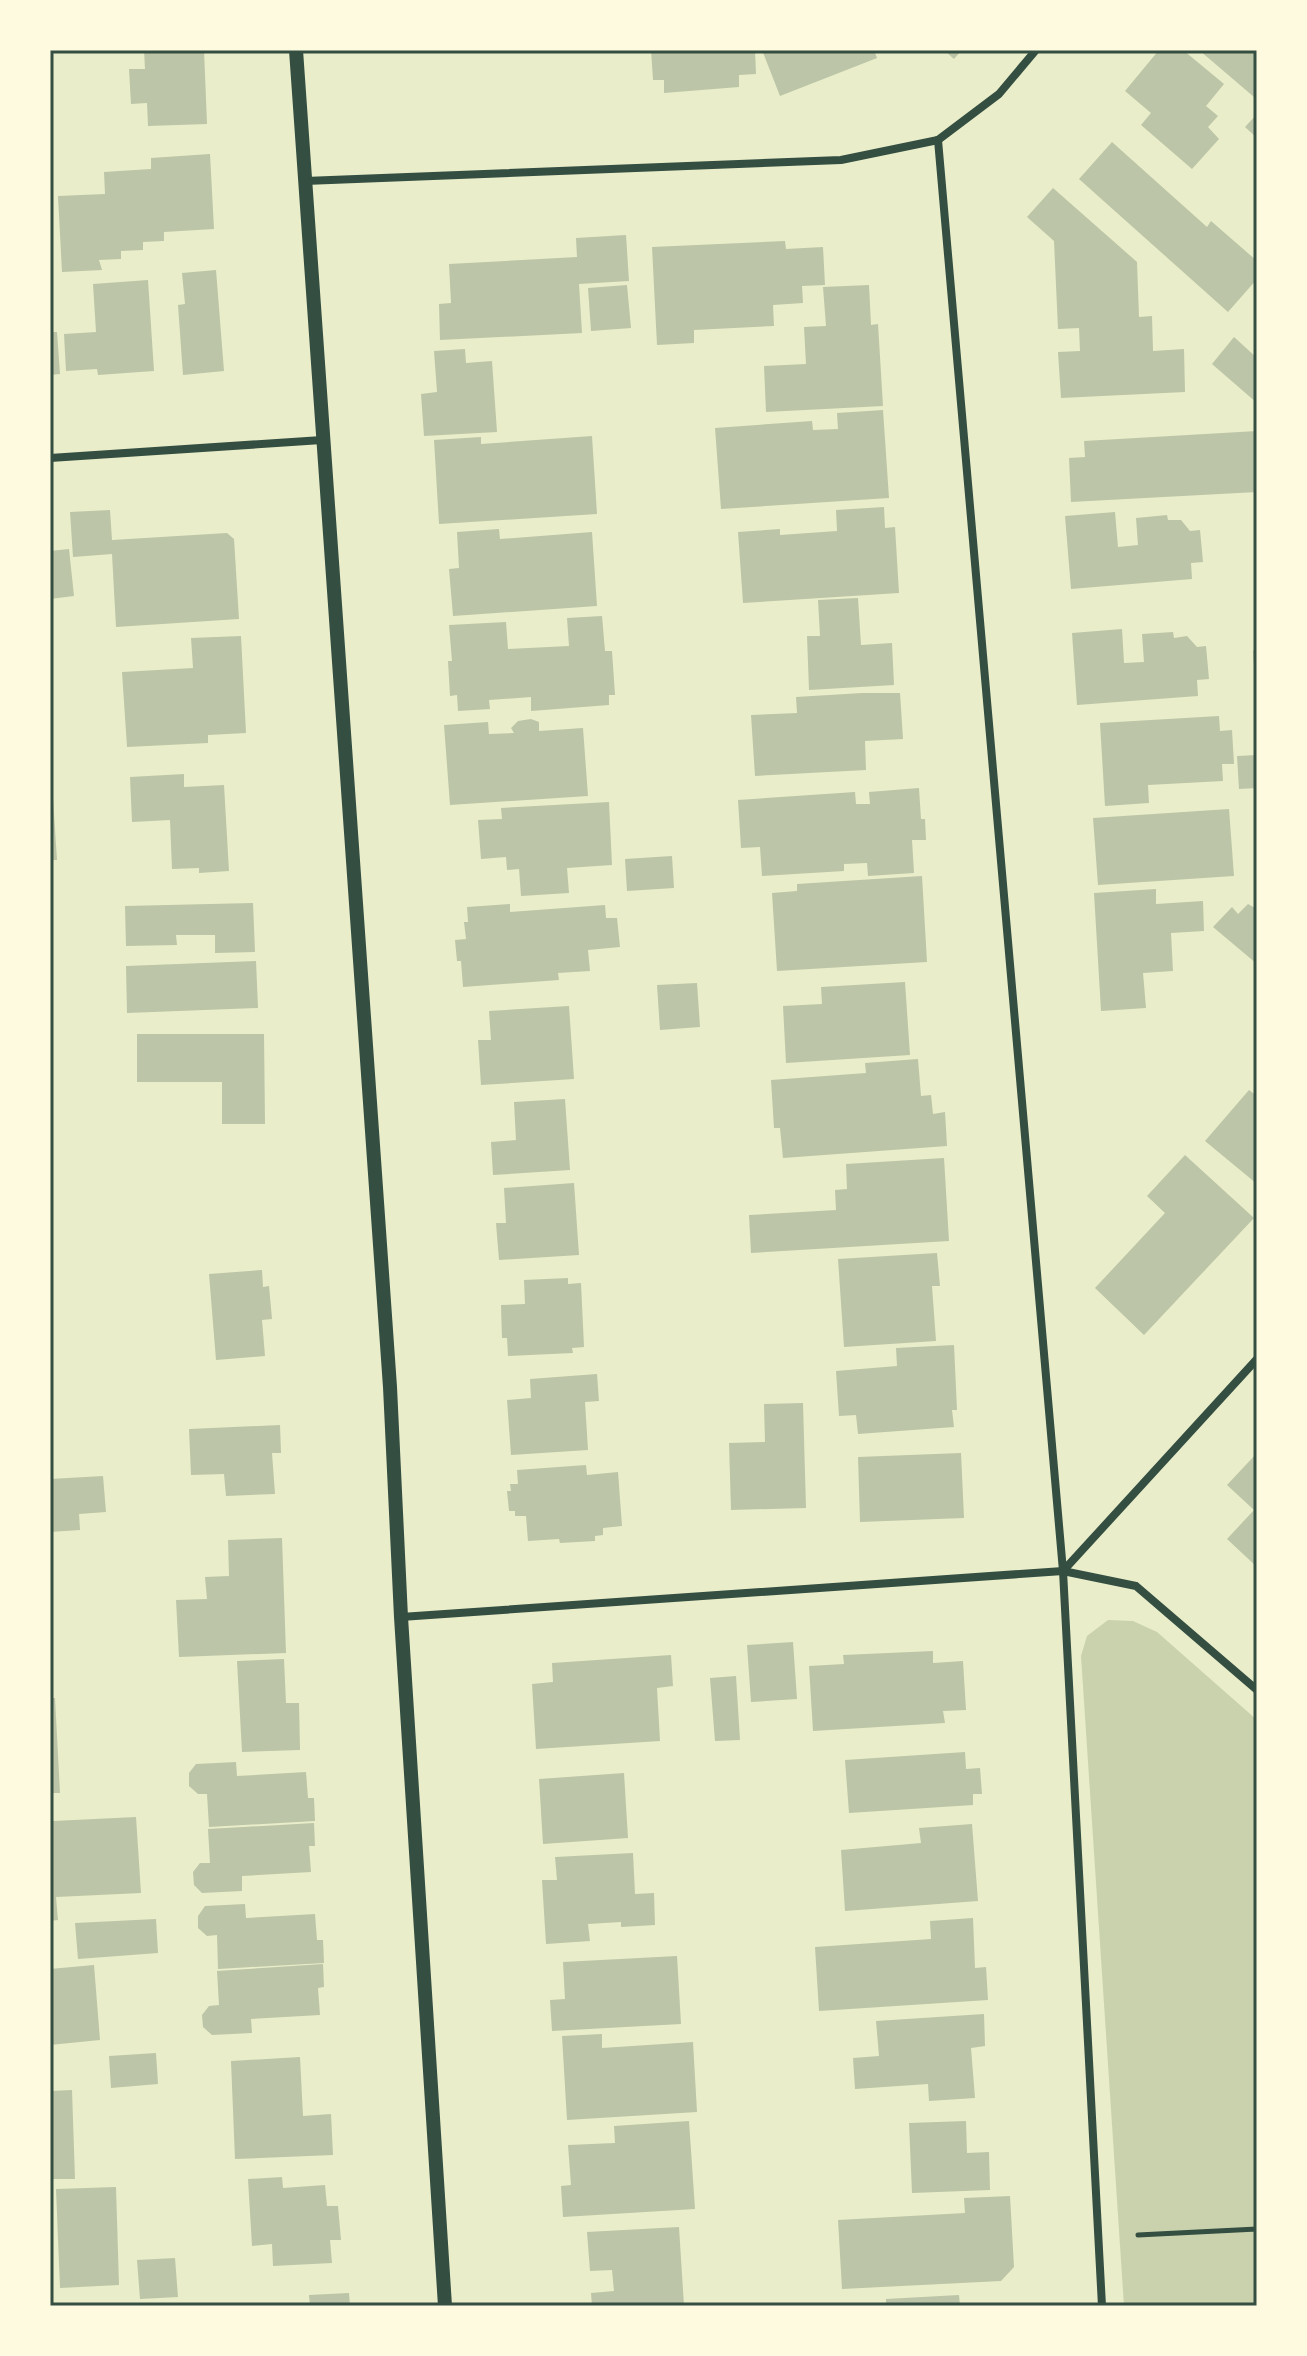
<svg xmlns="http://www.w3.org/2000/svg" width="1307" height="2356" viewBox="0 0 1307 2356" font-family="Raleway,sans-serif">
<rect width="100%" height="100%" fill="#e9edc9"/>
<path fill="#cad2ad" d="M1108 1620 1133 1621 1157 1632 1257 1720V2306H1124L1081 1656 1087 1636Z"/>
<g fill="#bcc5a7">
<path d="M144 50H204L207 124 148 126 147 103 131 104 129 69H145Z"/>
<path d="M651 50H755L756 74 739 75V87L664 93V80H653Z"/>
<path d="M762 50H874L877 58 780 96Z"/>
<path d="M944 50H962L954 59Z"/>
<path d="M1159 50H1183L1224 84 1206 106 1218 116 1208 127 1219 139 1192 169 1141 125 1151 113 1125 91Z"/>
<path d="M1199 50H1257V94L1254 97Z"/>
<path d="M1257 114V138L1245 127Z"/>
<path d="M1112 142 1207 227 1211 221 1257 261V279L1228 312 1079 179Z"/>
<path d="M210 154 214 229 164 232V241L143 242V250L121 251V259L99 260 102 270 62 272 58 196 105 194 104 172 151 169V158Z"/>
<path d="M1053 188 1137 262 1139 317 1152 316 1153 351 1184 349 1185 392 1061 398 1058 352 1080 351 1079 328 1058 329 1054 241 1027 217Z"/>
<path d="M626 235 629 281 579 284 582 333 440 340 439 304 451 303 449 264 577 257 576 238Z"/>
<path d="M785 241 786 249 823 247 825 285 802 286 803 303 773 305 774 326 694 330V343L657 345 652 247Z"/>
<path d="M216 270 224 371 183 375 178 305 185 304 182 273Z"/>
<path d="M148 280 154 371 98 375 97 369 66 371 64 334 96 332 93 284Z"/>
<path d="M627 285 631 328 591 331 588 288Z"/>
<path d="M869 285 871 325 878 324 883 406 766 412 764 366 806 364 804 327 826 326 823 287Z"/>
<path d="M50 332H57L60 374 50 375Z"/>
<path d="M1234 337 1257 358V403L1212 364Z"/>
<path d="M465 349 466 363 492 361 497 432 424 436 421 394 437 392 434 351Z"/>
<path d="M883 410 889 498 721 509 715 428 812 421 813 430 838 429 837 413Z"/>
<path d="M1257 431V492L1071 502 1069 458 1085 457 1084 441Z"/>
<path d="M592 436 597 514 439 524 434 440 481 437V444Z"/>
<path d="M884 507 885 528 895 527 899 593 743 603 738 532 780 529V535L837 531 836 510Z"/>
<path d="M110 510 112 540 227 533 234 539 239 619 116 627 112 554 73 557 70 512Z"/>
<path d="M1115 512 1118 547 1138 545 1136 518 1167 515 1168 520H1181L1190 531 1200 530 1203 562 1191 563 1192 579 1071 589 1065 516Z"/>
<path d="M499 529 500 539 592 532 597 606 453 616 449 569 459 568 457 532Z"/>
<path d="M69 549 74 596 50 599V551Z"/>
<path d="M858 598 861 645 892 643 894 685 809 690 807 636H820L818 600Z"/>
<path d="M602 616 605 651H612L615 695H609V705L531 711V697L489 700 490 709 458 711 457 695 450 696 448 661H452L449 625 506 622 508 649 569 646 567 618Z"/>
<path d="M1122 629 1124 663 1144 662 1142 634 1173 632 1174 638 1187 636 1197 647 1206 646 1209 679 1197 680 1198 696 1077 705 1072 633Z"/>
<path d="M241 636 246 733 208 735V743L127 747 122 672 193 668 191 638Z"/>
<path d="M1257 650V677H1255L1253 651Z"/>
<path d="M862 693H900L903 739 865 741 866 770 755 776 751 715 797 713 796 697Z"/>
<path d="M1219 716 1220 731 1232 730 1234 764H1222L1223 781 1148 785 1149 803 1105 806 1100 723Z"/>
<path d="M531 719 539 722V731L583 728 588 796 450 805 444 725 488 722 489 734 514 733 511 728 518 721Z"/>
<path d="M1257 755V788L1239 789 1237 756Z"/>
<path d="M184 774V787L224 785 229 871 199 873V868L172 869 170 820 132 822 130 777Z"/>
<path d="M50 783H52L57 860H50Z"/>
<path d="M919 788 921 819H925L926 840H912L914 873 868 876 867 863 844 864V871L762 876 760 847 741 848 738 800 855 792 856 804H870L869 792Z"/>
<path d="M609 802 612 865 567 868 569 893 521 896 519 869 507 870 506 857 481 859 478 820 502 819 501 808Z"/>
<path d="M1229 809 1234 876 1098 885 1093 818Z"/>
<path d="M672 856 674 888 627 891 625 859Z"/>
<path d="M922 876 927 962 777 971 772 893 797 891V884Z"/>
<path d="M1156 889V904L1203 901 1204 931 1171 933 1173 971 1143 973 1146 1008 1101 1011 1094 893Z"/>
<path d="M253 903 255 952 215 953V935H176L177 945 126 946 125 906Z"/>
<path d="M510 904V912L605 905 606 918H617L620 947 588 950 590 971 558 973 559 980 463 987 461 961H457L455 940 466 939 464 922H468L467 907Z"/>
<path d="M1248 904 1257 909V964L1213 927 1232 907 1238 914Z"/>
<path d="M256 961 258 1008 127 1013 126 966Z"/>
<path d="M905 982 910 1055 786 1063 783 1006 822 1004 821 987Z"/>
<path d="M697 983 700 1027 660 1030 657 985Z"/>
<path d="M569 1006 574 1079 481 1085 478 1040H491L489 1011Z"/>
<path d="M137 1034H264L265 1124H222V1082H137Z"/>
<path d="M918 1059 921 1096 931 1095 933 1114 945 1112 947 1146 783 1158 780 1128H774L771 1080 866 1073 865 1063Z"/>
<path d="M1249 1090 1257 1096V1184L1205 1141Z"/>
<path d="M565 1099 570 1170 493 1175 491 1142 516 1140 514 1102Z"/>
<path d="M1185 1155 1254 1218 1144 1335 1095 1288 1165 1213 1147 1196Z"/>
<path d="M944 1158 949 1241 751 1253 749 1215 836 1210 835 1190 847 1189 846 1164Z"/>
<path d="M574 1183 579 1255 499 1260 496 1223H506L504 1188Z"/>
<path d="M937 1253 940 1286H932L936 1341 844 1347 838 1259Z"/>
<path d="M262 1270 263 1287 269 1286 272 1319 262 1320 265 1356 216 1360 209 1274Z"/>
<path d="M568 1278V1284L581 1283 584 1347 572 1348 573 1353 508 1356 507 1338H502L501 1305 525 1304 524 1280Z"/>
<path d="M954 1345 957 1410H952L954 1427 858 1434 856 1415 839 1416 836 1371 897 1366 896 1348Z"/>
<path d="M597 1374 599 1401 585 1402 588 1450 511 1455 507 1400 531 1398 530 1379Z"/>
<path d="M803 1403 806 1508 731 1510 729 1443 765 1442 764 1404Z"/>
<path d="M280 1425 281 1453H272L275 1494 226 1496 224 1474 191 1475 189 1429Z"/>
<path d="M961 1453 964 1518 860 1522 858 1457Z"/>
<path d="M1257 1453V1567L1227 1539 1254 1510 1227 1485Z"/>
<path d="M586 1465 587 1475 618 1472 622 1526 603 1528V1535L595 1536V1541L560 1543 559 1539 528 1541 526 1516H515V1511H509L507 1491H511L510 1484H518L517 1470Z"/>
<path d="M103 1476 106 1512 79 1514 80 1530 50 1532V1479Z"/>
<path d="M282 1538 286 1653 179 1657 176 1600 207 1599 205 1577 229 1576 228 1540Z"/>
<path d="M793 1642 797 1699 751 1702 747 1645Z"/>
<path d="M933 1651V1663L963 1661 966 1710 943 1711 945 1723 813 1731 809 1666 844 1664 843 1655Z"/>
<path d="M671 1655 673 1686 657 1688 660 1741 536 1749 532 1684 553 1682 552 1663Z"/>
<path d="M284 1659 286 1703H299L300 1750 242 1752 237 1661Z"/>
<path d="M736 1676 740 1740 715 1741 710 1678Z"/>
<path d="M50 1698H55L60 1793H50Z"/>
<path d="M965 1752 966 1769 980 1768 982 1794H973V1805L849 1813 845 1760Z"/>
<path d="M236 1762 237 1776 306 1772 308 1798H314L315 1821 209 1827 207 1794H198L189 1786V1773L196 1764Z"/>
<path d="M624 1773 628 1838 543 1844 539 1779Z"/>
<path d="M50 1811H52L53 1821 136 1817 141 1893 56 1897 58 1920 50 1921Z"/>
<path d="M314 1823 315 1846H309L311 1872 242 1876V1891L202 1893 194 1885 193 1872 200 1863H210L208 1829Z"/>
<path d="M972 1824 978 1901 845 1911 841 1850 921 1843 919 1828Z"/>
<path d="M633 1853 635 1894 654 1893 655 1925 621 1927V1922L588 1924 590 1941 546 1944 542 1880H557L555 1857Z"/>
<path d="M245 1904 246 1918 315 1914 317 1940H323L324 1963 218 1969 217 1935 207 1936 198 1928V1916L205 1906Z"/>
<path d="M973 1918 975 1968 986 1967 988 2000 819 2011 815 1947 931 1939 930 1921Z"/>
<path d="M156 1919 158 1953 78 1959 75 1923Z"/>
<path d="M677 1956 681 2024 552 2031 550 2000 565 1999 563 1962Z"/>
<path d="M323 1964 324 1987 318 1988 320 2015 251 2019 252 2033 212 2035 203 2027 202 2015 209 2006 219 2005 217 1971Z"/>
<path d="M94 1965 100 2040 50 2045V1969Z"/>
<path d="M984 2014 985 2046 971 2048 975 2098 929 2101 928 2084 855 2089 853 2058 879 2056 876 2021Z"/>
<path d="M602 2034V2048L693 2042 697 2112 567 2120 562 2036Z"/>
<path d="M156 2053 158 2084 111 2088 109 2056Z"/>
<path d="M300 2057 303 2116 331 2114 333 2155 235 2159 231 2061Z"/>
<path d="M72 2090 75 2179H50V2091Z"/>
<path d="M689 2121 695 2209 563 2217 561 2186 571 2185 568 2145 615 2143 614 2126Z"/>
<path d="M966 2121 967 2153 989 2152 990 2190 912 2193 909 2123Z"/>
<path d="M282 2177 283 2188 325 2185 327 2206H338L341 2240H330L332 2263 273 2266 272 2244 252 2246 248 2179Z"/>
<path d="M116 2187 119 2285 60 2288 56 2189Z"/>
<path d="M1010 2196 1014 2267 1001 2281 842 2289 838 2220 965 2213 964 2198Z"/>
<path d="M679 2227 684 2306H592L591 2293 614 2291 612 2270 590 2271 587 2232Z"/>
<path d="M175 2258 178 2297 140 2299 137 2260Z"/>
<path d="M349 2293 350 2306H310L309 2295Z"/>
<path d="M959 2295 960 2306H886V2299Z"/>
</g>
<g fill="none" stroke-linecap="round" stroke-linejoin="round">
<path stroke="#344e41" stroke-width="5" d="M1138 2235 1257 2229"/>
<g stroke="#344e41" stroke-width="8">
<path d="M938 140 1063 1571 1102 2306"/>
<path d="M305 181 841 160 938 140 999 94 1036 50"/>
<path d="M50 458 322 440"/>
<path d="M1063 1571 1257 1359"/>
<path d="M401 1617 1063 1571 1136 1586 1257 1690"/>
</g>
<path stroke="#344e41" stroke-width="14" d="M296 50 390 1387 401 1617 445 2306"/>
</g>
<rect width="1307" height="2356" fill="none" stroke="#fefae0" stroke-width="104"/>
<rect x="52" y="52" width="1203" height="2252" fill="none" stroke="#344e41" stroke-width="3"/>
</svg>
